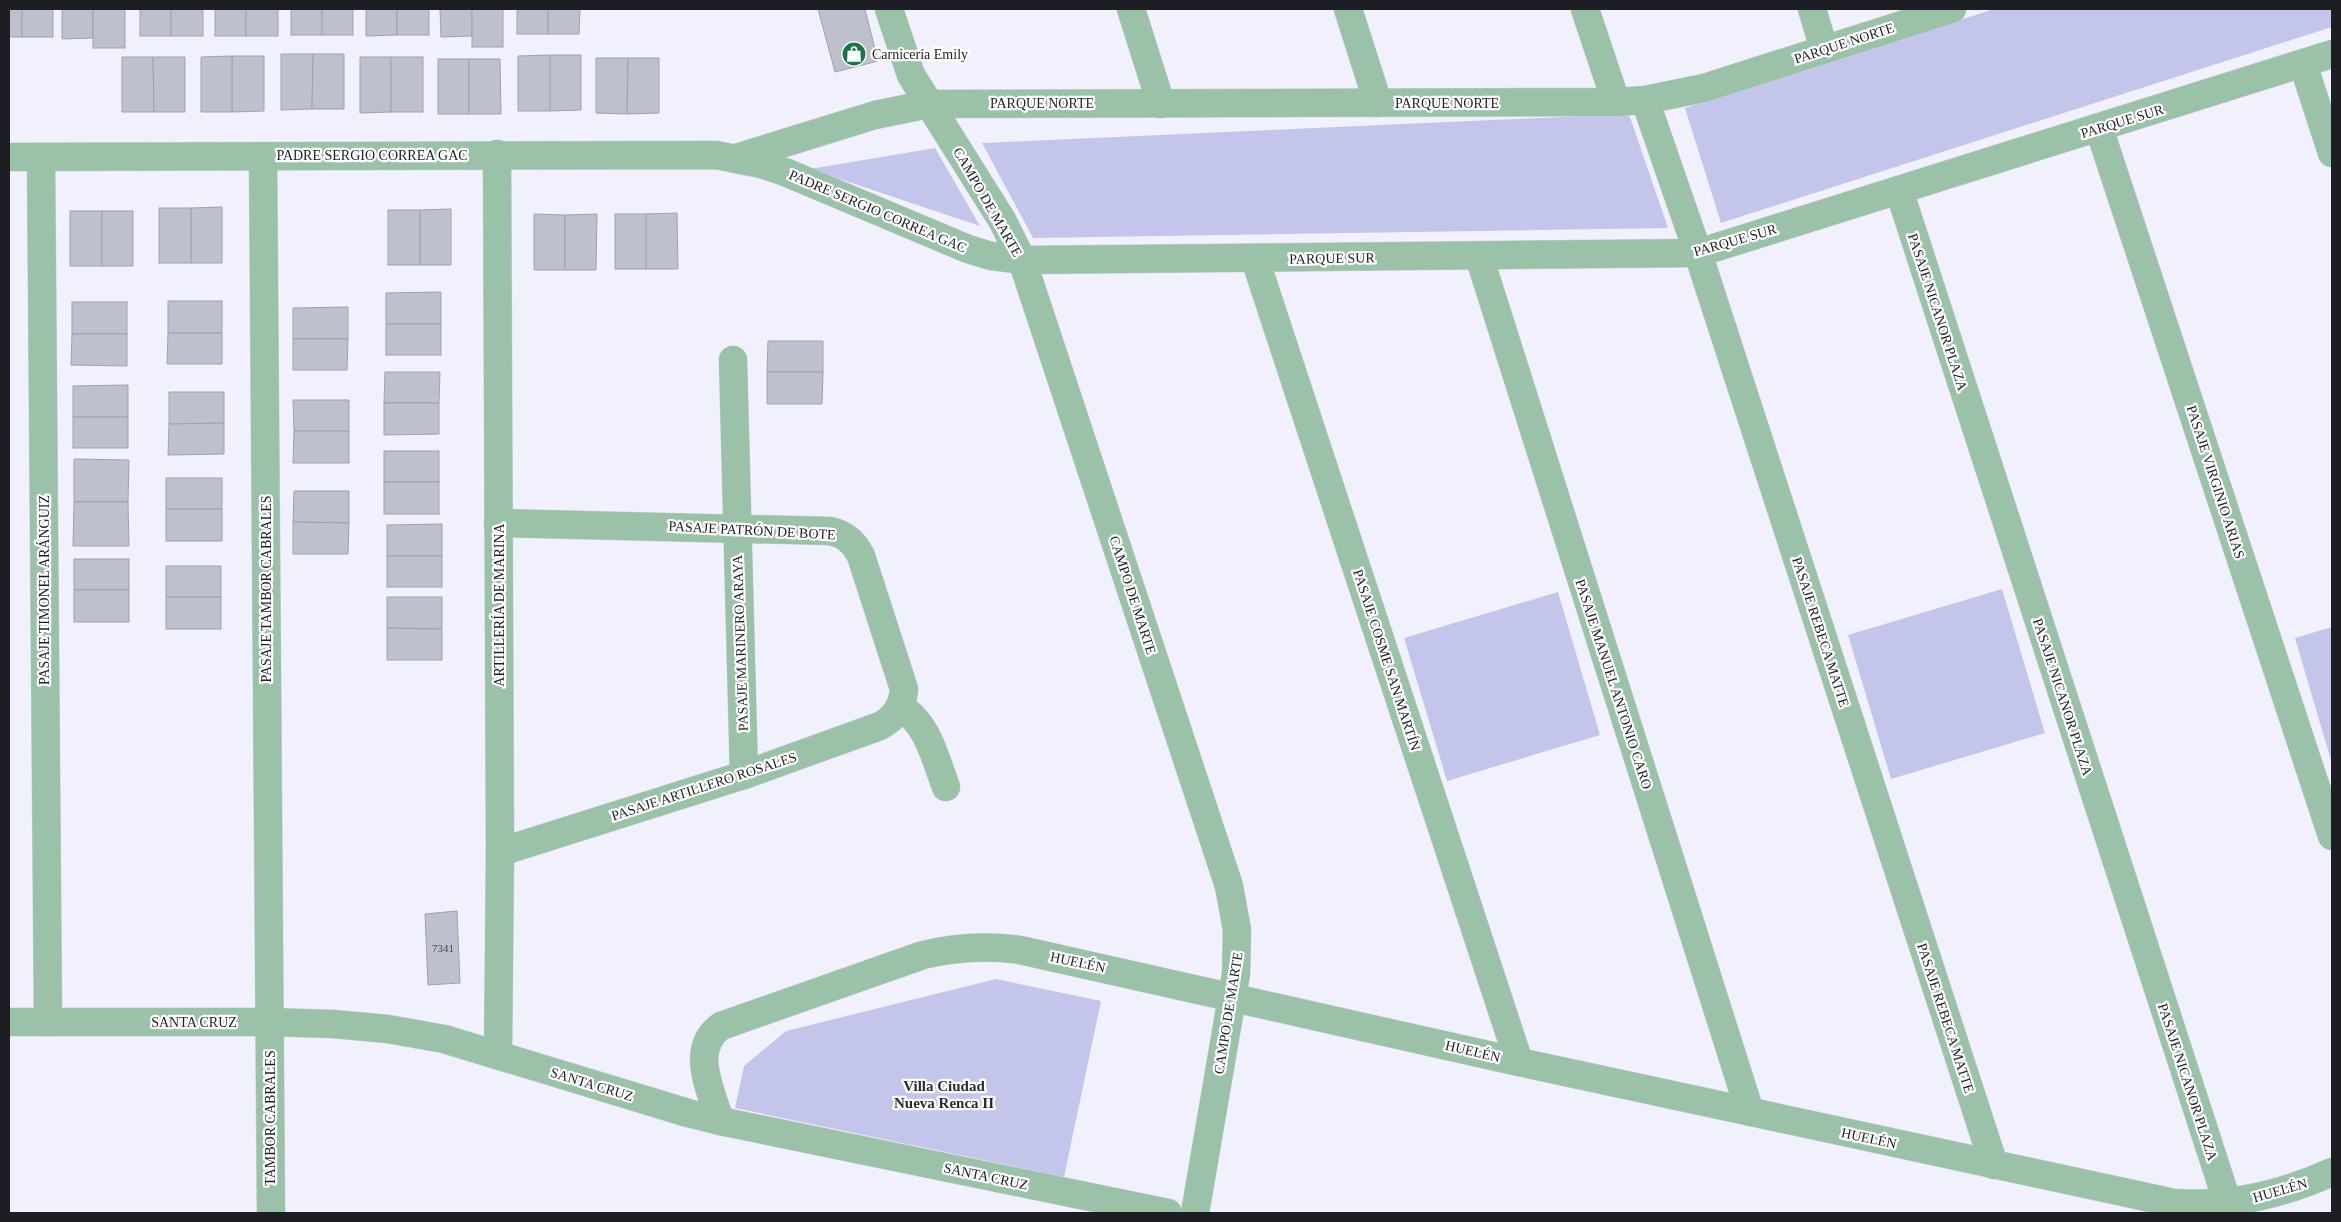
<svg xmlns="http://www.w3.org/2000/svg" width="2341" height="1222" viewBox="0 0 2341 1222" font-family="'Times New Roman',serif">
<rect width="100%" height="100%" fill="#f1f1fd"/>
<g fill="#c4c5eb">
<path d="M1994 9H2332V27L1721 223 1685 108Z"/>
<path d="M1629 114 1668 228 1033 238 982 143Z"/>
<path d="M935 148 980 226 810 169Z"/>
<path d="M2002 589 2045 733 1891 779 1848 635Z"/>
<path d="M1558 592 1600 735 1447 781 1404 638Z"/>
<path d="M2332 627V764L2295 638Z"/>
<path d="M996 979 1101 1001 1064 1177 735 1108 744 1066 786 1031Z"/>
</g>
<g fill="#bfc0ce" stroke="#a0a1af">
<rect x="9" y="9" width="13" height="28"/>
<rect x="22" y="9" width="31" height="28"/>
<path d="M62 9H93V38L62 39Z"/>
<rect x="93" y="9" width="32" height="39"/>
<rect x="140" y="9" width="31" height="27"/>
<rect x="171" y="9" width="32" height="27"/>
<rect x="215" y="9" width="31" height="27"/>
<rect x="246" y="9" width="32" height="27"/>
<rect x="291" y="9" width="31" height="26"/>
<rect x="322" y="9" width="31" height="26"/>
<path d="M366 9H397V35L366 36Z"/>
<rect x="397" y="9" width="32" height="26"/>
<path d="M440 9H472V36L441 37Z"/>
<rect x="472" y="9" width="31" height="38"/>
<rect x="517" y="9" width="31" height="25"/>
<path d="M548 9H580L579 34H548Z"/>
<path d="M818 9H865L878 61 835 72Z"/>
<path d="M281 54H313L312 109 281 110Z"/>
<path d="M313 54H344V109H312Z"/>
<path d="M550 55H581V110L550 111Z"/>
<path d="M550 55V111H518V56Z"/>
<path d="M232 56H264V111L232 112Z"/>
<path d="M232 56V112H201V57Z"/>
<path d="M122 57H153L154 112H122Z"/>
<path d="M153 57H185V112H154Z"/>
<path d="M360 57H391V112L360 113Z"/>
<rect x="391" y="57" width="32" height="55"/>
<path d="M596 58H628L627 114 596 113Z"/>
<path d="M628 58H659V113L627 114Z"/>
<rect x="438" y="59" width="31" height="55"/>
<path d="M469 59H500L501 114H469Z"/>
<path d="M222 207V263H191V208Z"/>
<rect x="159" y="208" width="32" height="55"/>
<path d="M451 209V265H420V210Z"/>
<rect x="388" y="210" width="32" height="55"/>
<rect x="70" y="211" width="32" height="55"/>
<rect x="102" y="211" width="31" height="55"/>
<path d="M677 213 678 269H646V214Z"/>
<path d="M534 214 565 215V270H534Z"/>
<path d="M597 214 596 270H565V215Z"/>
<rect x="615" y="214" width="31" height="55"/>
<path d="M441 292V324H386V293Z"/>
<rect x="168" y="301" width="54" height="32"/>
<rect x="72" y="302" width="55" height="32"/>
<path d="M348 307V339H293V308Z"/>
<rect x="386" y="324" width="55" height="31"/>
<path d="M168 333H222V364H167Z"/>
<path d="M72 334H127V366L71 365Z"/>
<path d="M293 339H348L347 370H293Z"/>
<path d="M768 341H823V372H767Z"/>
<path d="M385 372H440L439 403H384Z"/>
<path d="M767 372H823L822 404H767Z"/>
<path d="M128 385V417H73V386Z"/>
<path d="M169 392H224V423L169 424Z"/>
<path d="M293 400H349V431H294Z"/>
<path d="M384 403H439V434L384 435Z"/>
<rect x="73" y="417" width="55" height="31"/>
<path d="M224 423V454L168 455 169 424Z"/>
<path d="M294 431H349V463H293Z"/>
<rect x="384" y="451" width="55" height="31"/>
<path d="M74 459 129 460 128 502H74Z"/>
<rect x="166" y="478" width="56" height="31"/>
<rect x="384" y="482" width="55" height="32"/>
<path d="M294 491H349V523L293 522Z"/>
<path d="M74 502H128L129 546H73Z"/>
<rect x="166" y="509" width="56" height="32"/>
<path d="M293 522 349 523 348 554H293Z"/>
<path d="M442 524V556H387V525Z"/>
<rect x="387" y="556" width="55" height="31"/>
<rect x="74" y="559" width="55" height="31"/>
<rect x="166" y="566" width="55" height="31"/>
<rect x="74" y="590" width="55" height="32"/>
<rect x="166" y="597" width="55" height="32"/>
<path d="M387 597H442V629L387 628Z"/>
<path d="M387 628 442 629V660H387Z"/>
<path d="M457 911 460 983 428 985 425 914Z"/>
</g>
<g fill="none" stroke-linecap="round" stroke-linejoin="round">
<defs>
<g id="minor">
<path d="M889 9 911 75 1002 220 1022 260 1229 886 1237 930 1236 974 1195 1213"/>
<path d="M1131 9 1161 104"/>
<path d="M1348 9 1378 103"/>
<path d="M1585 9 1616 102"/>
<path d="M1812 9 1824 49"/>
<path d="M2303 64 2332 153"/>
<path d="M1645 100 1698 253 1994 1165"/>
<path d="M2099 128 2332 836"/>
<path d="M497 154 500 852 498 1055"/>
<path d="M263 156 271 1213"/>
<path d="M9 157 716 155 761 164 785 172 968 249 991 256 1022 260 1698 253 2332 54"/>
<path d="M41 157 48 1022"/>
<path d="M736 158 875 115 929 104 1616 102 1645 100 1704 88 1952 9"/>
<path d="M1899 190 2228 1204"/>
<path d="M1479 256 1750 1112"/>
<path d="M1255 259 1519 1062"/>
<path d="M733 360 744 775"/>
<path d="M498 523 830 531C845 534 854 542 861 556L904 689C903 706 895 718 880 726L744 775 500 852"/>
<path d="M900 707C928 723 935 758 946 787"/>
<path d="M9 1022H270L333 1024 388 1029 444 1039 688 1113 720 1121 1168 1213"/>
<path d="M720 1121C711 1090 689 1049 721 1026L923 955C956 947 986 945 1020 950L1519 1062 2174 1203C2230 1207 2281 1195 2332 1172"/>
</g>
</defs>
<use href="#minor" stroke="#cfcfda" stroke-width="29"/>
<use href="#minor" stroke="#9bc1a9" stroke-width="28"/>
</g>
<defs>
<symbol id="shop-disc" viewBox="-11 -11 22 22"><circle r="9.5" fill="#1a7449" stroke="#fff"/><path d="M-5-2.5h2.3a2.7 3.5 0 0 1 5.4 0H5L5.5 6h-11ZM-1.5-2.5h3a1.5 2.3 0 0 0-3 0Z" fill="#fff"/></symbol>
</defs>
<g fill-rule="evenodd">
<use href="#shop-disc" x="840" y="40" width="28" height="28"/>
</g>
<g text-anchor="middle" stroke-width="4.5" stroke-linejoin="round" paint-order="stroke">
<g font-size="11" fill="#46464e">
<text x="443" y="952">7341</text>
</g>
<g font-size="14" fill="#1d1e23" stroke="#fff">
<text transform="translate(1844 43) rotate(-18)" y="5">PARQUE NORTE</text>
<text x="1042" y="108">PARQUE NORTE</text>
<text x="1447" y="108">PARQUE NORTE</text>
<text transform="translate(2122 121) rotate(-17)" y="5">PARQUE SUR</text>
<text x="372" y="160">PADRE SERGIO CORREA GAC</text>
<text transform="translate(988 202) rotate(60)" y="5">CAMPO DE MARTE</text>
<text transform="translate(878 211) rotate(23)" y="5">PADRE SERGIO CORREA GAC</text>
<text transform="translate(1735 240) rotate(-16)" y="5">PARQUE SUR</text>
<text transform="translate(1332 258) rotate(-1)" y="5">PARQUE SUR</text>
<text transform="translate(1938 312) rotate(72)" y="5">PASAJE NICANOR PLAZA</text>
<text transform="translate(2216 482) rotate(72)" y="5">PASAJE VIRGINIO ARIAS</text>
<text transform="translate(752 530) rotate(3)" y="5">PASAJE PATRÓN DE BOTE</text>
<text transform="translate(266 589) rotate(-90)" y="5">PASAJE TAMBOR CABRALES</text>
<text transform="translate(44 590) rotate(-90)" y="5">PASAJE TIMONEL ARÁNGUIZ</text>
<text transform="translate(1133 595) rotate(72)" y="5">CAMPO DE MARTE</text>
<text transform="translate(499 605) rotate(-90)" y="5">ARTILLERÍA DE MARINA</text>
<text transform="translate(1821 632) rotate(72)" y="5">PASAJE REBECA MATTE</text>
<text transform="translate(740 643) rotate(-92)" y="5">PASAJE MARINERO ARAYA</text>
<text transform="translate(1387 660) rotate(72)" y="5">PASAJE COSME SAN MARTÍN</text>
<text transform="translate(1614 684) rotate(72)" y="5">PASAJE MANUEL ANTONIO CARO</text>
<text transform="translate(2063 697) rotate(72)" y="5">PASAJE NICANOR PLAZA</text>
<text transform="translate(704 786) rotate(-18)" y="5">PASAJE ARTILLERO ROSALES</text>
<text transform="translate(1078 962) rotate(12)" y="5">HUELÉN</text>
<text transform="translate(1228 1013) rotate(-81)" y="5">CAMPO DE MARTE</text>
<text transform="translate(1946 1018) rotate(72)" y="5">PASAJE REBECA MATTE</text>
<text x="194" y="1027">SANTA CRUZ</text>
<text transform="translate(1473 1051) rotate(13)" y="5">HUELÉN</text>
<text transform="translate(2188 1082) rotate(72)" y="5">PASAJE NICANOR PLAZA</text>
<text transform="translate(592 1084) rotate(17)" y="5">SANTA CRUZ</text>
<text transform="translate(270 1118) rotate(-90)" y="5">TAMBOR CABRALES</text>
<text transform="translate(1869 1138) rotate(12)" y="5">HUELÉN</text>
<text transform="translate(986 1176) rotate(12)" y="5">SANTA CRUZ</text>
<text transform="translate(2280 1190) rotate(-16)" y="5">HUELÉN</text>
</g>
<g font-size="14" fill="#1d1e23" stroke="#fff" text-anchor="start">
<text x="872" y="59">Carnicería Emily</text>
</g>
<g font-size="15" font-weight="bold" fill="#2a2a35" stroke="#fff">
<text x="944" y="1091">Villa Ciudad<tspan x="944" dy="17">Nueva Renca II</tspan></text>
</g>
</g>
<rect width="2341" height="1222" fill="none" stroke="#1d1e23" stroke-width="20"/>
</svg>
